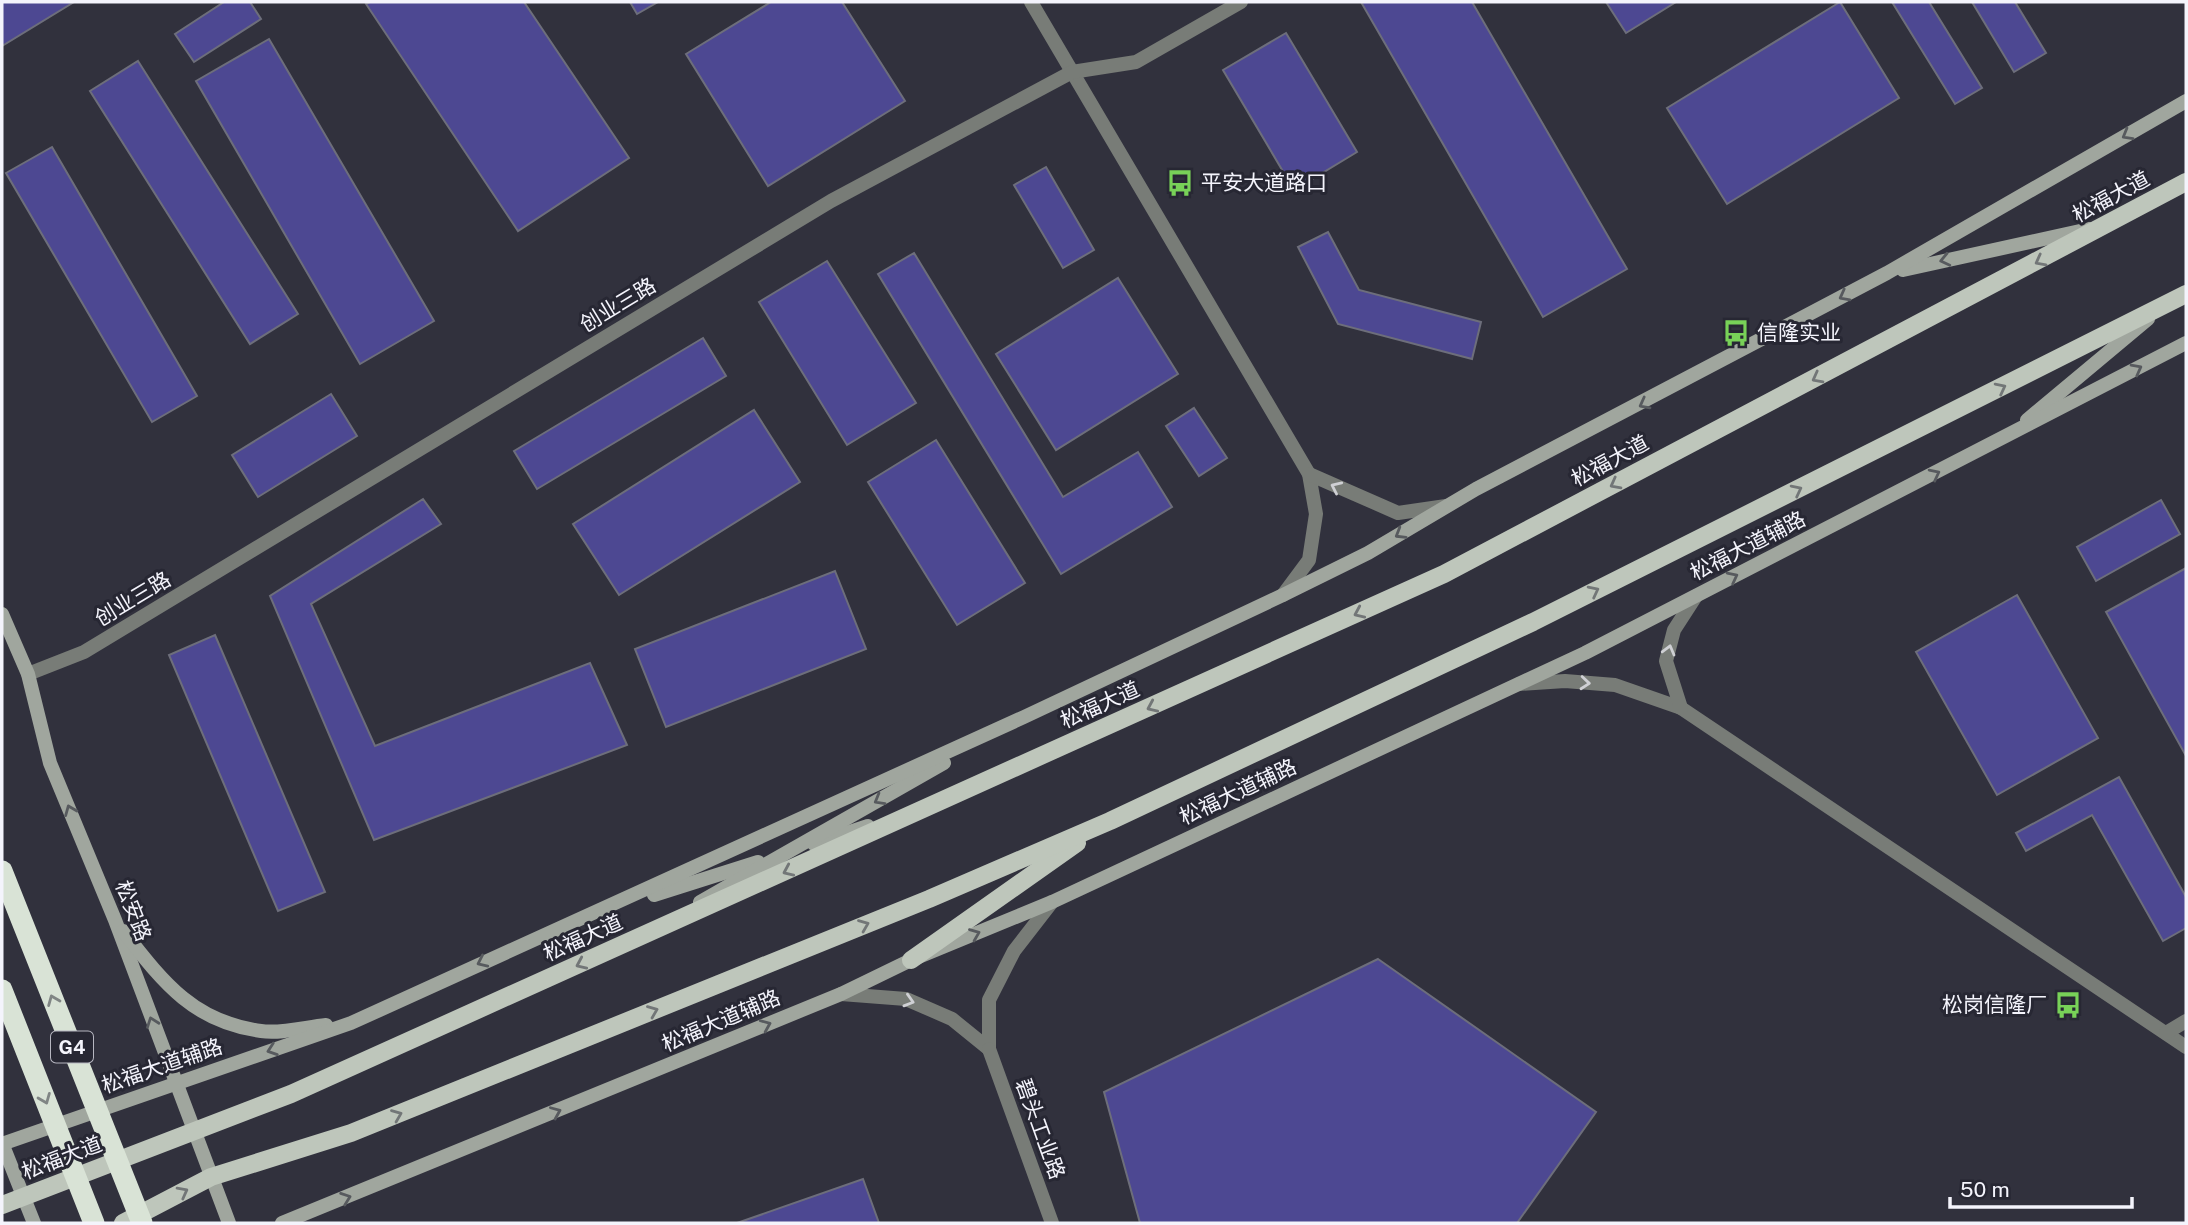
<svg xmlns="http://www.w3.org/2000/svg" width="2188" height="1225" viewBox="0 0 2188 1225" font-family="'Public Sans','Noto Sans SC',sans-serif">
<rect width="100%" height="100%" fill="#31313d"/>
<g fill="#4d4892" stroke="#6d6e7b" stroke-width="2">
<path d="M2 2H74L2 46Z"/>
<path d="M224 2H250L261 19 194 62 175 34Z"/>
<path d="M370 2H524L629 158 518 231 366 4Z"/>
<path d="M630 2H658L637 14Z"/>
<path d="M771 2H842L905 101 768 186 686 54Z"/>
<path d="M1361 2H1472L1627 269 1543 317Z"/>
<path d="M1606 2H1676L1626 33Z"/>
<path d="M1840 2 1899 98 1727 204 1667 108Z"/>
<path d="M1892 2H1929L1982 88 1955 104Z"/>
<path d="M1972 2H2015L2046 53 2014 72Z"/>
<path d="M1286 33 1357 152 1294 190 1223 70Z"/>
<path d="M269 39 434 321 360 364 196 81Z"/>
<path d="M138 61 298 314 250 344 90 91Z"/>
<path d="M52 147 197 396 152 422 6 173Z"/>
<path d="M1046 167 1094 250 1063 268 1014 185Z"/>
<path d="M1328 232 1359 290 1481 322 1472 359 1338 324 1298 247Z"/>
<path d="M914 253 1063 497 1138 452 1172 507 1061 574 878 274Z"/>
<path d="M827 261 916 403 847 445 759 302Z"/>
<path d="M1118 278 1178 374 1056 450 996 354Z"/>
<path d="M703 338 726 376 537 489 514 451Z"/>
<path d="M331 394 357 436 258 497 232 455Z"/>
<path d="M1194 408 1227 458 1199 476 1166 426Z"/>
<path d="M754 410 800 482 619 595 573 524Z"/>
<path d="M936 440 1025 583 957 625 868 482Z"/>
<path d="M423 499 441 524 311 604 375 746 590 663 627 745 374 840 270 596Z"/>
<path d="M2161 500 2180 534 2096 581 2077 547Z"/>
<path d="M2186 568V756L2106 612Z"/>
<path d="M835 571 866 649 666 727 635 649Z"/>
<path d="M2017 595 2098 738 1997 795 1916 652Z"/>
<path d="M215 635 325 892 278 911 169 655Z"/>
<path d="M2119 777 2186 897V928L2163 941 2092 815 2026 851 2016 833Z"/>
<path d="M1378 959 1596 1112 1517 1223H1140L1104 1092Z"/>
<path d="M863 1179 879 1223H737Z"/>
</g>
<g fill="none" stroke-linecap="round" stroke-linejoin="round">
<g stroke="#787c77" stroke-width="14">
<path d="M1031 2 1309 474 1316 514 1309 560 1283 595"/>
<path d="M1309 474 1398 513 1446 506"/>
<path d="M28 674 84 652 831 201 1072 72 1136 62 1241 2"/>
<path d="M1519 684 1565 681 1615 685 1681 708 2186 1047"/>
<path d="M1681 708 1666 661 1674 630 1696 596"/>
<path d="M841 994 906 999 952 1019 989 1049V1000L1014 951 1052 902"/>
<path d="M2166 1033 2186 1021"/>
<path d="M989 1049 1052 1223"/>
</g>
<g stroke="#a0a69e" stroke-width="14">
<path d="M1903 270 2089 229"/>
<path d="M2027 420 2148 319"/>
<path d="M2 614 28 674 50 763 115 920 229 1223"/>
<path d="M814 844 868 826"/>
<path d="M654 895 758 862"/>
<path d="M700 902 944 763"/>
<path d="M123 931C163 982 193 1022 261 1031 281 1034 306 1027 326 1025"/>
<path d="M2 1143 34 1223"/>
<path d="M2 1144 351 1023 1024 717 1283 595 1368 553 1476 489 1887 273 2186 101"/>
<path d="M282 1223 841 994 911 960 1052 902 1585 653 2186 343"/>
</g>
<g stroke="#bec6bb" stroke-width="18">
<path d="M911 960 1077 843"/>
<path d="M2 1205 291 1094 1444 574 2186 182"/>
<path d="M123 1223 211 1177 351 1133 929 899 1110 821 1533 622 2186 294"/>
</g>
<g stroke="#d9e3d6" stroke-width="21">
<path d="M2 871 142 1223"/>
<path d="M2 990 94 1223"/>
</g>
</g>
<defs><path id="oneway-chevron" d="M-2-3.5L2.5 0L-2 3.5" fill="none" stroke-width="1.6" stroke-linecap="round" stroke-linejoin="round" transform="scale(1.75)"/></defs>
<g stroke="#575a5e">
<use href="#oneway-chevron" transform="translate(2127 135) rotate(150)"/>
<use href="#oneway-chevron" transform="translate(1945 260) rotate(167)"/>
<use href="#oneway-chevron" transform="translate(1844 296) rotate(152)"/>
<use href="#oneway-chevron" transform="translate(2137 369) rotate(-28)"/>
<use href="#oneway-chevron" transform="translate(1644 404) rotate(152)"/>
<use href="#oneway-chevron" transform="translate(1935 474) rotate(-27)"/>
<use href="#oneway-chevron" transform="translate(1400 534) rotate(149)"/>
<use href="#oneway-chevron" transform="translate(1733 577) rotate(-27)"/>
<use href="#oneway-chevron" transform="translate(879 800) rotate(150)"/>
<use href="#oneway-chevron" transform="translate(70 810) rotate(-112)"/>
<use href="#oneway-chevron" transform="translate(975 934) rotate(-22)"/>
<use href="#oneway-chevron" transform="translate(482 962) rotate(155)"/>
<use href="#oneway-chevron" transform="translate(152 1022) rotate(-110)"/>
<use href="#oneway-chevron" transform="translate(766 1025) rotate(-23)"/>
<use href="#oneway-chevron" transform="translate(272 1050) rotate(161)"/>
<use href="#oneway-chevron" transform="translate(556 1112) rotate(-23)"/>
<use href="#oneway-chevron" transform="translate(346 1198) rotate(-20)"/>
</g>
<g stroke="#727677">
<use href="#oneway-chevron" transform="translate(2040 261) rotate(152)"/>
<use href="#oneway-chevron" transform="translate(1817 378) rotate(152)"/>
<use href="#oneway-chevron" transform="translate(2001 388) rotate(-27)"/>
<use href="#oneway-chevron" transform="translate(1615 484) rotate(152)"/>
<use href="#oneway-chevron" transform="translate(1797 490) rotate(-27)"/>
<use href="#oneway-chevron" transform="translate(1594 591) rotate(-27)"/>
<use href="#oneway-chevron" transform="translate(1359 613) rotate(156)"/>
<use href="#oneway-chevron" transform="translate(1152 707) rotate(156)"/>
<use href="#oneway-chevron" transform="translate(788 871) rotate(156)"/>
<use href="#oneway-chevron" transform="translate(864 925) rotate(-22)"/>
<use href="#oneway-chevron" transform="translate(581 964) rotate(156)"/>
<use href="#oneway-chevron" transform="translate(653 1011) rotate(-22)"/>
<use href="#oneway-chevron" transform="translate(397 1115) rotate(-22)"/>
<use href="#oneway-chevron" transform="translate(183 1192) rotate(-28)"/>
</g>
<g stroke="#cfd0d4">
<use href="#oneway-chevron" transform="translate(1336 487) rotate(-155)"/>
<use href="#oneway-chevron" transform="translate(1669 650) rotate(-75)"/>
<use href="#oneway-chevron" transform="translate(1585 683) rotate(5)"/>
<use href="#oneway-chevron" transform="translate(909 1001) rotate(17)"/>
</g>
<g stroke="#808584">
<use href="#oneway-chevron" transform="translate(53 1000) rotate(-112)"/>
<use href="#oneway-chevron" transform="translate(45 1099) rotate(68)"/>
</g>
<defs>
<symbol id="bus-bare" viewBox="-9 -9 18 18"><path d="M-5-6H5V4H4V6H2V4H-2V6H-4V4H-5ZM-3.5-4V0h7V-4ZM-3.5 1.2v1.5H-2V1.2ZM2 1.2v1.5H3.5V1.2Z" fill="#78d158" stroke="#272733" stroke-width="2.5" paint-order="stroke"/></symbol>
</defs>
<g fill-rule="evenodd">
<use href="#bus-bare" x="1161" y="164" width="38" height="38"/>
<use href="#bus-bare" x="1717" y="314" width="38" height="38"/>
<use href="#bus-bare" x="2049" y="986" width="38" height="38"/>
</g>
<g text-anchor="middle" stroke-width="6" stroke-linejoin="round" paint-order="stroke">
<rect fill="#272733" stroke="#b6b6c0" stroke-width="2" x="51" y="1031.5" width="42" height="31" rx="5"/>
<g font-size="19" font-weight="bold" fill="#f4f4fc">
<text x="72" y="1054">G4</text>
</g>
<g font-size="21" fill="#f4f4fc" stroke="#272733" text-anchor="start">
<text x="1201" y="190">平安大道路口</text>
<text x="1757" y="340">信隆实业</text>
<text x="2047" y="1012" text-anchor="end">松岗信隆厂</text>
</g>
<g font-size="21" fill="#f4f4fc" stroke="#272733">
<text transform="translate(2111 197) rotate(-28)" y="7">松福大道</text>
<text transform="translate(618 305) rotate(-31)" y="7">创业三路</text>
<text transform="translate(1610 461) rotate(-28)" y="7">松福大道</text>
<text transform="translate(1748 546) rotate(-27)" y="7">松福大道辅路</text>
<text transform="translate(133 599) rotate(-31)" y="7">创业三路</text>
<text transform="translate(1100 705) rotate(-24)" y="7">松福大道</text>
<text transform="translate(1238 792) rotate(-25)" y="7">松福大道辅路</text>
<text transform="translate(133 911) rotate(69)" y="7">松安路</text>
<text transform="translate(583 938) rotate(-24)" y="7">松福大道</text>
<text transform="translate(721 1021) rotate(-23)" y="7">松福大道辅路</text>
<text transform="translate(162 1066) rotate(-19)" y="7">松福大道辅路</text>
<text transform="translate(1040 1129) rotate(70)" y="7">碧头工业路</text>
<text transform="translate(62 1158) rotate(-21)" y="7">松福大道</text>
</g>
</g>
<rect width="2188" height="1225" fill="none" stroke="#f4f4fc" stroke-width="7"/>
<path d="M1950 1197v10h182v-10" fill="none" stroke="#f4f4fc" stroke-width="3.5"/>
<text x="1960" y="1197" font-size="21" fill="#f4f4fc" stroke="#272733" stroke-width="5" paint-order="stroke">50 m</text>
</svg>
